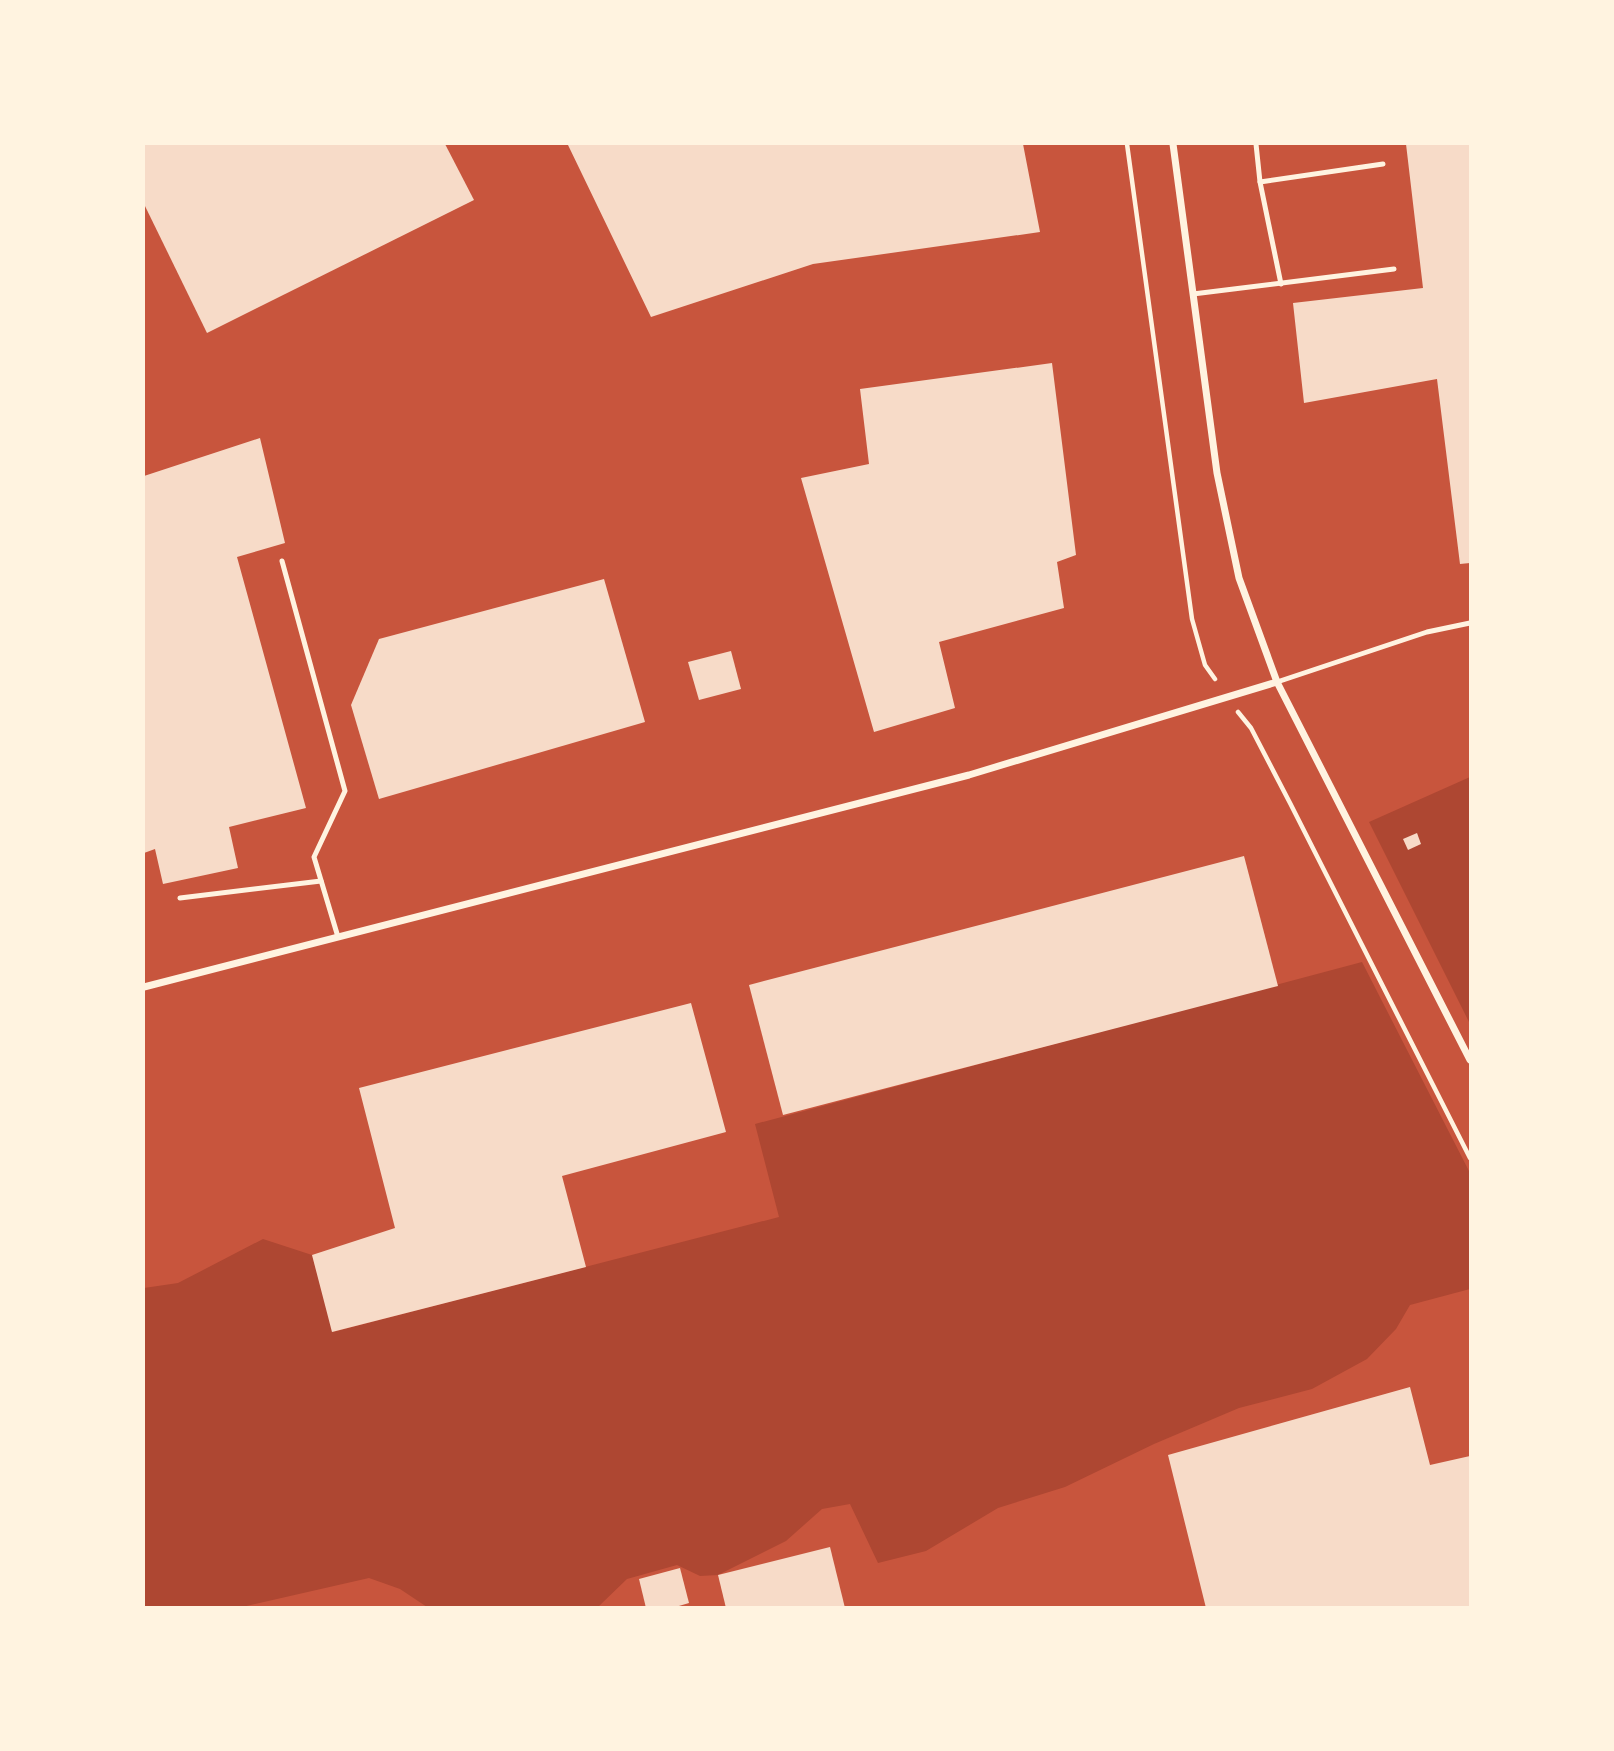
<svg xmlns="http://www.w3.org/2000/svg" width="1614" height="1751" viewBox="0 0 1614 1751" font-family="'Noto Serif',serif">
<rect width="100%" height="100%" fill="#c8553d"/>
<g fill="#ae4732">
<path d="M1470 777V1024L1369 822Z"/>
<path d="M1362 962 1470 1173V1289L1410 1305 1396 1329 1367 1359 1312 1389 1239 1408 1154 1444 1065 1487 998 1508 926 1551 878 1563 850 1504 822 1509 786 1541 718 1575 700 1576 677 1565 627 1579 598 1607H427L400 1589 369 1578 242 1607H144V1288L178 1283 263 1239 312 1255 333 1332 779 1217 755 1124Z"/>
</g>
<g fill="#f7dbc8">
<path d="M144 144H445L474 200 207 333 144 204Z"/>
<path d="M572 144H1023L1040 232 813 264 651 317 568 145Z"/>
<path d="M1406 144H1470V563L1460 564 1437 379 1304 403 1293 303 1423 288Z"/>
<path d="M1052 363 1076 555 1057 562 1064 608 939 642 955 708 874 732 801 478 869 464 860 389Z"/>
<path d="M260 438 285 543 237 557 306 808 229 827 238 868 163 884 155 849 144 853V476Z"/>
<path d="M604 579 645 722 379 799 351 705 379 639Z"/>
<path d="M731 651 741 689 699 700 688 662Z"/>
<path d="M1417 833 1421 844 1408 850 1403 839Z"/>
<path d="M1244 856 1278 986 783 1115 749 985Z"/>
<path d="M691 1003 726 1132 562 1176 586 1267 332 1332 312 1255 395 1228 359 1088Z"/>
<path d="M1410 1387 1430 1465 1470 1456V1608H1206L1168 1455Z"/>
<path d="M830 1547 845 1608H726L718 1575Z"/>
<path d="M680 1568 689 1603 672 1608H646L639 1579Z"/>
</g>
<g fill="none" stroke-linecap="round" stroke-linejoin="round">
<g stroke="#fff3e0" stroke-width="4.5">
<path d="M1127 144 1192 619 1205 665 1215 679"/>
<path d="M1238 712 1251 728 1290 803 1470 1158"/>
</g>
<g stroke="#fff3e0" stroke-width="5">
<path d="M1256 144 1260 182 1281 284"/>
<path d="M1260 182 1383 164"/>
<path d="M1193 294 1394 269"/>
<path d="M282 561 345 791 314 857 338 937"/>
<path d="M1277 682 1427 632 1470 623"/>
<path d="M180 898 321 881"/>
</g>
<g stroke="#fff3e0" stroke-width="7">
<path d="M1173 144 1217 473 1239 578 1277 682 1470 1060"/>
<path d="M144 987 969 775 1277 682"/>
</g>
</g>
<rect width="1614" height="1751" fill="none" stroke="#fff3e0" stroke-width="290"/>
</svg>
